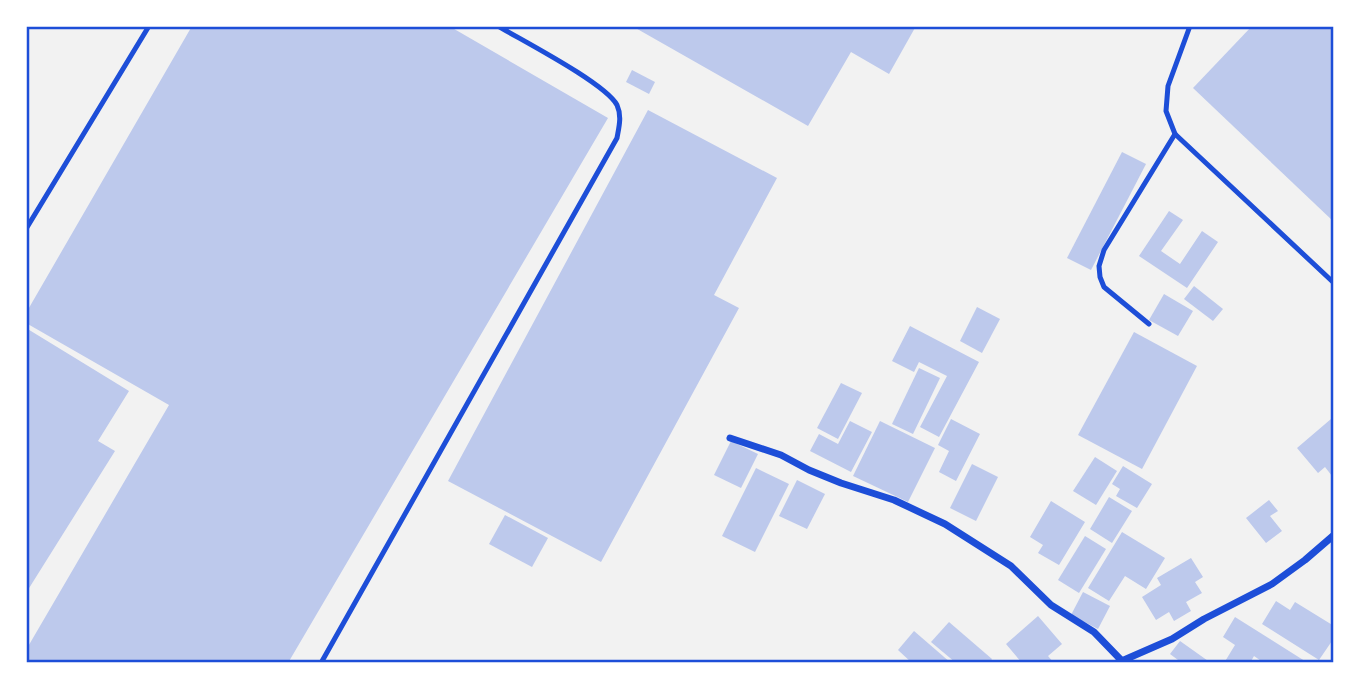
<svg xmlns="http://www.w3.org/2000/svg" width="1360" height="689" viewBox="0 0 1360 689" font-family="'DejaVu Sans',sans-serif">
<rect width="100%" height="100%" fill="#f2f2f2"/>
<g fill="#bdc9ec">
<path d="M192 26H449L608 118 288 663H26V650L169 405 26 323V313Z"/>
<path d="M632 26H916L889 74 851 52 808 126Z"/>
<path d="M1252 26H1334V222L1193 88Z"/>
<path d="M632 70 655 82 649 94 626 82Z"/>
<path d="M648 110 777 178 714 295 739 308 601 562 448 481Z"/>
<path d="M1122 152 1146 164 1091 270 1067 258Z"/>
<path d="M1169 211 1183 220 1161 251 1180 264 1202 231 1218 242 1187 288 1139 256Z"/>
<path d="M1194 286 1223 309 1213 321 1184 299Z"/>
<path d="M1164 294 1193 311 1178 336 1149 320Z"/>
<path d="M977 307 1000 319 982 353 960 341Z"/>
<path d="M910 326 979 362 939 437 920 427 947 376 919 362 914 372 892 361Z"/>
<path d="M26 328 129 391 98 441 115 451 26 593Z"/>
<path d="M1134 332 1197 366 1142 469 1078 435Z"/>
<path d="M919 368 940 378 913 434 892 424Z"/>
<path d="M841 383 862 393 838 439 817 428Z"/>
<path d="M951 419 980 434 956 481 939 472 949 451 938 445Z"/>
<path d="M1331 419 1334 423V475L1332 476 1325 467 1318 473 1297 448Z"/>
<path d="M850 421 872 432 851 472 810 451 819 434 838 444Z"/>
<path d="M880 421 935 448 908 502 853 476Z"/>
<path d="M731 441 758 454 741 488 714 475Z"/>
<path d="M1095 457 1117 471 1096 505 1073 491Z"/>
<path d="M972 464 998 477 976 521 950 508Z"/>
<path d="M1123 466 1152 484 1137 508 1116 496 1120 489 1112 484Z"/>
<path d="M756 468 789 484 755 552 722 536Z"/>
<path d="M797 480 825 494 807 529 779 516Z"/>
<path d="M1109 497 1132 511 1112 543 1090 529Z"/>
<path d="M1269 500 1278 511 1270 516 1282 531 1266 543 1246 518Z"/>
<path d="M1051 501 1085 522 1059 565 1038 553 1043 545 1030 537Z"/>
<path d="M505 515 548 538 532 567 489 544Z"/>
<path d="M1122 532 1165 558 1146 589 1125 576 1109 601 1088 588Z"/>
<path d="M1085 536 1106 549 1079 593 1058 580Z"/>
<path d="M1191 558 1203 577 1195 582 1202 593 1186 602 1191 611 1174 621 1169 612 1156 620 1142 597 1161 585 1157 578Z"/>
<path d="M1083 592 1110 606 1098 629 1071 615Z"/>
<path d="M1276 601 1290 610 1295 602 1334 626V638L1319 660 1262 624Z"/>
<path d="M1038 616 1062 644 1048 656 1054 663H1022L1006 644Z"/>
<path d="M1235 617 1308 663H1264L1254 656 1250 663H1224L1235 645 1223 637Z"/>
<path d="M949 622 992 659 989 663H956L931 642Z"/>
<path d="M914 631 951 663H912L898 650Z"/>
<path d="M1180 641 1211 663H1177L1178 660 1170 654Z"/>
</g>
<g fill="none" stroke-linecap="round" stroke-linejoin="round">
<g stroke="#1d4ed8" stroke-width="5">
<path d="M1190 26 1168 86 1166 111 1175 134 1334 283"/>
<path d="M26 229 149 26"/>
<path d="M1149 324 1104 287 1100 277 1099 266 1104 250 1175 134"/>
<path d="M321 663 617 138C619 127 622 116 617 105 605 83 523 41 498 26"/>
</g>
<g stroke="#1d4ed8" stroke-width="7">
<path d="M730 438 781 455 809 470 841 483 894 500 945 524 1011 566 1051 605 1094 632 1122 661"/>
<path d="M1117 663 1172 639 1204 619 1272 584 1305 560 1334 535"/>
</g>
</g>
<rect width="1360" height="689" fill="none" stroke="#ffffff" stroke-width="56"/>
<rect x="28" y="28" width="1304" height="633" fill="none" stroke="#1d4ed8" stroke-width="2.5"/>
</svg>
